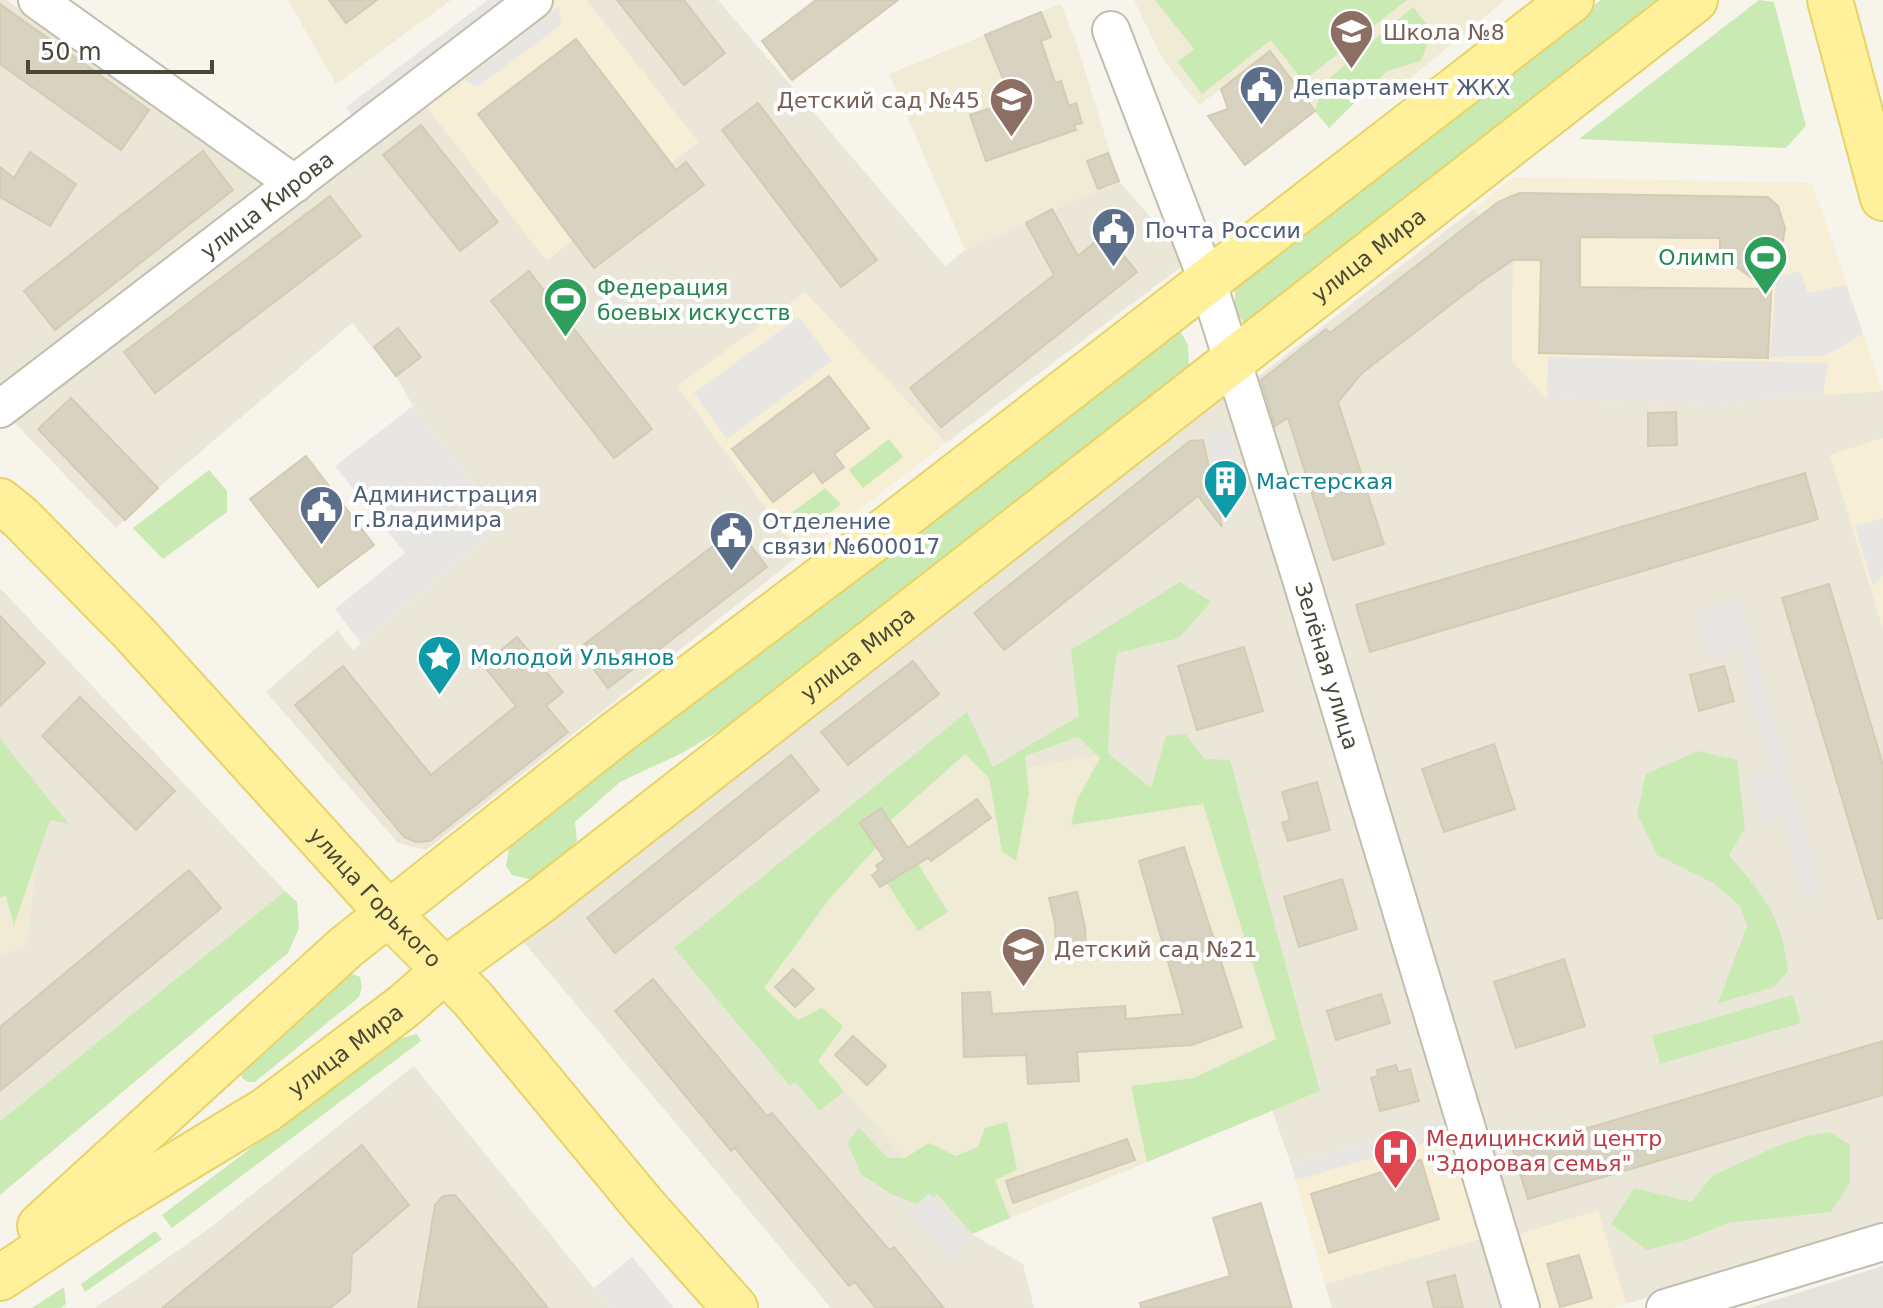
<svg xmlns="http://www.w3.org/2000/svg" width="1883" height="1308" viewBox="0 0 1883 1308" font-family="'DejaVu Sans',sans-serif">
<rect width="100%" height="100%" fill="#f6f4eb"/>
<g fill="#eae7d9">
<path d="M0 0H6L267 179 0 387Z"/>
<path d="M586 0H718L945 266 965 250 1026 223 1038 245 1063 230 1052 209 1119 181 1189 261 946 443 805 293 678 386 800 555 426 850 398 843 266 692 337 630 353 650 503 523 413 406 396 376 352 323 158 488 116 528 9 417 422 101 547 260 698 142Z"/>
<path d="M1474 209 1513 260 1512 361 1823 395 1883 391V438L1830 455 1883 628V1227L1626 1304 1598 1211 1519 1234 1320 607 1247 385Z"/>
<path d="M1224 384 1448 1119 1291 1164 1272 1110 1319 1091 785 1023 972 1234 1023 1264 1034 1308H831L516 933Z"/>
<path d="M0 588 285 891 0 1121V956L27 946 0 749Z"/>
<path d="M414 1066 610 1308H95L206 1231Z"/>
<path d="M1484 1238 1505 1308H1332L1325 1284Z"/>
</g>
<g fill="#f7eed6">
<path d="M553 0H586L698 142 546 260 422 101Z"/>
<path d="M1514 177 1812 183 1883 391 1719 403 1547 399 1512 361 1513 260 1474 209Z"/>
<path d="M805 292 946 443 800 555 678 386Z"/>
<path d="M1883 438V628L1830 455Z"/>
<path d="M1448 1119 1484 1238 1325 1284 1291 1164Z"/>
<path d="M1598 1211 1626 1304 1611 1308H1541L1519 1234Z"/>
</g>
<path fill="#e6e3dc" d="M1883 1266V1308H1750Z"/>
<g fill="#efebd5">
<path d="M288 0H451L336 84Z"/>
<path d="M1134 0H1505L1396 90 1379 83 1327 125 1270 52 1199 105 1162 58Z"/>
<path d="M1061 4 1076 42 1119 181 965 250 889 74Z"/>
<path d="M0 749 44 796 27 946 0 956Z"/>
<path d="M1108 753 1151 788 1230 760 1320 1091 972 1234 721 953 881 828 965 754 996 773Z"/>
</g>
<g fill="#caeab3" fill-rule="evenodd">
<path d="M1155 0H1407L1303 81 1271 40 1202 94 1178 62 1194 49Z"/>
<path d="M1601 0H1668L1248 328 1235 311V287Z"/>
<path d="M1759 0 1774 2 1806 126 1786 148 1579 139Z"/>
<path d="M1413 7 1432 31 1421 61 1387 71 1329 128 1315 111 1324 83Z"/>
<path d="M1179 329 1188 345 1189 367 754 710 684 752 620 782 575 822 577 841 537 881 512 875 506 866 510 842Z"/>
<path d="M889 439 903 457 863 488 849 470Z"/>
<path d="M209 470 227 491V512L163 559 133 528Z"/>
<path d="M825 488 841 504 805 533 790 514Z"/>
<path d="M1180 582 1211 602 1179 638 1117 653 1110 704 1108 753 1151 788 1166 736 1185 734 1205 759 1230 760 1320 1091 1147 1162 1131 1086 1194 1078 1276 1039 1203 804 1071 825 1077 800 1100 758 1078 737 1025 756 1029 793 1016 861 1002 851 989 778 965 754 882 828 875 849 830 898 764 988 798 1020 822 1008 843 1026 818 1061 844 1091 820 1111 795 1082 790 1086 674 948 967 712 993 767 1079 716 1071 650ZM881 808 888 819 867 833 860 822Z"/>
<path d="M0 739 69 824 50 820 14 925 6 896 0 897Z"/>
<path d="M1698 751 1737 760 1745 828 1729 855C1765 898 1781 914 1788 971L1774 987 1718 1003 1747 926 1740 906 1713 883 1657 855 1637 814 1646 774Z"/>
<path d="M918 864 948 912 918 931 887 883Z"/>
<path d="M285 891 297 902 299 928 288 953 0 1195V1121Z"/>
<path d="M352 974 360 977 362 987 359 997 255 1082H248L242 1078 240 1070 345 975Z"/>
<path d="M1793 995 1801 1023 1660 1064 1652 1036Z"/>
<path d="M417 1034 421 1041 172 1228 162 1215 396 1039Z"/>
<path d="M1007 1122 1017 1170 995 1180 1010 1218 972 1234 937 1194 925 1207 891 1194 861 1174 847 1142 859 1128 888 1158H905L929 1143 956 1156 978 1147 985 1128Z"/>
<path d="M1830 1132 1850 1145V1183L1831 1212 1727 1223 1689 1239 1647 1250 1611 1224 1634 1188 1692 1202 1712 1176 1775 1147 1806 1136Z"/>
<path d="M155 1231 162 1239 85 1292 81 1284Z"/>
<path d="M64 1287 66 1304 61 1308H32Z"/>
</g>
<g fill="#e7e6e2">
<path d="M488 0H513L355 119 346 107Z"/>
<path d="M559 6 561 25 477 87 464 80Z"/>
<path d="M1800 271 1808 293 1846 285 1863 334 1824 356 1770 357 1776 278Z"/>
<path d="M799 317 832 361 727 439 694 393Z"/>
<path d="M1548 357 1828 363 1823 395 1719 403 1547 399Z"/>
<path d="M413 406 503 523 361 643 335 609 405 553 335 466Z"/>
<path d="M1226 426 1237 467 1217 482 1206 439Z"/>
<path d="M1883 518V575L1873 586 1855 526Z"/>
<path d="M1740 599 1821 894 1805 898 1783 816 1764 821 1751 776 1771 770 1738 650 1708 658 1695 612Z"/>
<path d="M1444 1120 1448 1136 1296 1180 1291 1164Z"/>
<path d="M929 1193 972 1239 950 1260 907 1214Z"/>
<path d="M632 1257 674 1308H610L594 1288Z"/>
</g>
<g fill="#d8d2c0" stroke="#d3cbb3" stroke-width="2" fill-rule="evenodd">
<path d="M329 0H377L346 23Z"/>
<path d="M617 0H684L725 53 684 85Z"/>
<path d="M816 0H898L792 80 762 41Z"/>
<path d="M0 4 149 110 121 150 0 64Z"/>
<path d="M1041 12 1051 37 1041 41 1055 83 1061 81 1069 106 1076 103 1082 123 1074 125 1076 130 986 161 970 115 1007 103 1000 82 1004 81 985 35Z"/>
<path d="M576 39 676 170 686 162 704 185 594 268 478 114Z"/>
<path d="M1270 51 1315 111 1245 165 1208 116 1228 109 1221 89Z"/>
<path d="M758 103 877 260 841 287 722 130Z"/>
<path d="M421 125 498 222 460 251 383 155Z"/>
<path d="M203 151 233 190 55 330 24 291Z"/>
<path d="M30 152 76 184 50 226 0 197V167L14 178Z"/>
<path d="M1108 153 1119 181 1098 189 1087 161Z"/>
<path d="M1519 193 1768 197 1778 206 1785 228 1783 241 1773 253 1768 358 1539 353 1541 260H1513L1479 283 1362 373 1338 402 1384 544 1333 560 1288 418 1275 426 1261 380 1326 329 1330 333 1498 202ZM1580 237 1720 238V255L1767 289 1580 287Z"/>
<path d="M330 196 361 236 155 393 124 352Z"/>
<path d="M1052 209 1078 256 1106 233 1137 272 941 427 910 388 1054 275 1026 223Z"/>
<path d="M529 271 652 429 614 458 491 301Z"/>
<path d="M398 328 421 357 396 376 374 347Z"/>
<path d="M829 376 869 428 834 454 844 467 822 483 814 471 773 502 732 449Z"/>
<path d="M71 398 158 488 125 520 38 429Z"/>
<path d="M1676 412 1677 445 1648 446V413Z"/>
<path d="M1203 440 1222 527 1198 496 1004 650 974 613 1190 441Z"/>
<path d="M306 456 374 545 318 587 250 499Z"/>
<path d="M1805 473 1818 519 1370 652 1356 605Z"/>
<path d="M737 528 767 567 608 688 578 649Z"/>
<path d="M1829 584 1883 765V918L1878 919 1782 598Z"/>
<path d="M0 616 45 663 0 706Z"/>
<path d="M517 637 563 692 546 706 568 732 430 841 416 842 404 837 295 705 343 666 431 775 516 706 483 665Z"/>
<path d="M1244 647 1263 711 1197 730 1178 666Z"/>
<path d="M913 661 939 694 848 765 821 732Z"/>
<path d="M1724 666 1734 701 1699 711 1690 675Z"/>
<path d="M80 697 175 791 136 830 42 736Z"/>
<path d="M1494 744 1515 809 1444 832 1422 769Z"/>
<path d="M791 755 819 790 615 953 587 918Z"/>
<path d="M1317 782 1330 830 1288 841 1282 823 1290 820 1282 792Z"/>
<path d="M977 799 991 818 931 861 928 858 880 887 872 875 879 870 876 865 885 860 860 823 881 808 908 848Z"/>
<path d="M1184 847 1242 1027 1192 1045 1077 1052 1079 1081 1028 1084 1026 1055 964 1057 962 993 990 992 992 1014 1125 1006 1126 1019 1183 1014 1139 861Z"/>
<path d="M189 870 221 908 0 1091V1027Z"/>
<path d="M1342 879 1357 929 1299 947 1284 897Z"/>
<path d="M1077 892 1085 927 1086 946 1056 947 1055 923 1049 898Z"/>
<path d="M1564 959 1585 1026 1516 1048 1494 982Z"/>
<path d="M793 969 814 989 795 1007 775 987Z"/>
<path d="M653 979 767 1116 772 1113 889 1250 894 1247 944 1308H876L855 1282 849 1286 735 1148 731 1151 615 1011Z"/>
<path d="M1381 994 1390 1023 1336 1040 1327 1011Z"/>
<path d="M853 1036 886 1066 867 1085 835 1055Z"/>
<path d="M1883 1041V1095L1528 1199 1513 1150Z"/>
<path d="M1396 1065 1398 1072 1410 1069 1419 1101 1380 1111 1371 1078 1378 1076 1377 1070Z"/>
<path d="M1127 1139 1135 1160 1013 1203 1006 1181Z"/>
<path d="M362 1145 409 1205 352 1254 350 1292 330 1308H162Z"/>
<path d="M1421 1160 1439 1219 1329 1253 1311 1194Z"/>
<path d="M455 1195 514 1266 548 1308H418L435 1205 443 1196Z"/>
<path d="M1261 1203 1292 1308H1141L1140 1303 1230 1276 1213 1218Z"/>
<path d="M1579 1255 1592 1298 1560 1307 1547 1264Z"/>
<path d="M1455 1275 1463 1308H1434L1427 1282Z"/>
</g>
<g fill="none" stroke-linecap="round" stroke-linejoin="round">
<defs>
<g id="minor">
<path d="M37 0 295 184"/>
<path id="s1" d="M1111 30 1207 280 1302 582 1521 1308"/>
<path id="s2" d="M0 409 534 0"/>
<path d="M1665 1308 1883 1242"/>
</g>
<g id="major">
<path d="M1830 0 1883 198"/>
<path id="s3" d="M0 501 21 518 134 633 388 913 473 999 645 1207 735 1308"/>
<path d="M40 1226 346 947 614 735 882 533 1571 0"/>
<path id="s4" d="M0 1278 110 1205 266 1110 404 1006 445 970 539 902 1695 0"/>
</g>
</defs>
<use href="#minor" stroke="#c2bead" stroke-width="40"/>
<use href="#major" stroke="#e8d367" stroke-width="48"/>
<use href="#minor" stroke="#fff" stroke-width="36"/>
<use href="#major" stroke="#fff19b" stroke-width="44"/>
</g>
<defs>
<symbol id="school-pin" viewBox="-11 -11 22 30"><path d="M0 17L-7.5 6A9.5 9.5 0 1 1 7.5 6Z" fill="#8d6e63" stroke="#fff"/><path d="M0-5L7-2L0 1L-7-2ZM-4 1L0 2.5L4 1V4Q0 6-4 4Z" fill="#fff"/></symbol>
<symbol id="civic-pin" viewBox="-11 -11 22 30"><path d="M0 17L-7.5 6A9.5 9.5 0 1 1 7.5 6Z" fill="#5c6f8a" stroke="#fff"/><path d="M-.6-6.5H3V-4.5H.6V-3L4-1V1h2V6H-6V1h2V-1L-.6-3ZM-1.2 2.5V6h2.4V2.5Z" fill="#fff"/></symbol>
<symbol id="stadium-pin" viewBox="-11 -11 22 30"><path d="M0 17L-7.5 6A9.5 9.5 0 1 1 7.5 6Z" fill="#2e9e5b" stroke="#fff"/><path d="M0-5a6.5 5 0 1 0 0 10a6.5 5 0 1 0 0-10ZM-3.5-1.8h7v3.6h-7Z" fill="#fff"/></symbol>
<symbol id="building-pin" viewBox="-11 -11 22 30"><path d="M0 17L-7.5 6A9.5 9.5 0 1 1 7.5 6Z" fill="#0f9aa8" stroke="#fff"/><path d="M-4-6H4V6H1V3H-1V6H-4ZM-2.5-4.3h1.7v1.8h-1.7ZM.8-4.3h1.7v1.8H.8ZM-2.5-1h1.7V.8h-1.7ZM.8-1h1.7V.8H.8Z" fill="#fff"/></symbol>
<symbol id="sight-pin" viewBox="-11 -11 22 30"><path d="M0 17L-7.5 6A9.5 9.5 0 1 1 7.5 6Z" fill="#0f9aa8" stroke="#fff"/><path d="M0-6L1.8-2.2L6-1.7L2.9 1.2L3.7 5.4L0 3.3L-3.7 5.4L-2.9 1.2L-6-1.7L-1.8-2.2Z" fill="#fff"/></symbol>
<symbol id="hospital-pin" viewBox="-11 -11 22 30"><path d="M0 17L-7.5 6A9.5 9.5 0 1 1 7.5 6Z" fill="#e0444e" stroke="#fff"/><path d="M-5-5h3v3.5h4V-5h3V5h-3V1.5h-4V5h-3Z" fill="#fff"/></symbol>
</defs>
<g fill-rule="evenodd">
<use href="#school-pin" x="1326" y="6" width="51" height="69"/>
<use href="#civic-pin" x="1236" y="62" width="51" height="69"/>
<use href="#school-pin" x="986" y="74" width="51" height="69"/>
<use href="#civic-pin" x="1088" y="204" width="51" height="69"/>
<use href="#stadium-pin" x="1740" y="232" width="51" height="69"/>
<use href="#stadium-pin" x="540" y="274" width="51" height="69"/>
<use href="#building-pin" x="1200" y="456" width="51" height="69"/>
<use href="#civic-pin" x="296" y="482" width="51" height="69"/>
<use href="#civic-pin" x="706" y="508" width="51" height="69"/>
<use href="#sight-pin" x="414" y="632" width="51" height="69"/>
<use href="#school-pin" x="998" y="924" width="51" height="69"/>
<use href="#hospital-pin" x="1370" y="1126" width="51" height="69"/>
</g>
<g text-anchor="middle" stroke-width="8" stroke-linejoin="round" paint-order="stroke">
<g font-size="22" fill="#785e54" stroke="#fff" text-anchor="start">
<text x="1383" y="40">Школа №8</text>
<text x="980" y="108" text-anchor="end">Детский сад №45</text>
<text x="1054" y="957">Детский сад №21</text>
</g>
<g font-size="22" fill="#4e5e75" stroke="#fff" text-anchor="start">
<text x="1293" y="95">Департамент ЖКХ</text>
<text x="1145" y="238">Почта России</text>
<text x="353" y="502">Администрация<tspan x="353" dy="25">г.Владимира</tspan></text>
<text x="762" y="529">Отделение<tspan x="762" dy="25">связи №600017</tspan></text>
</g>
<g font-size="22" fill="#4a4638" stroke="#fff">
<text dy="8" stroke="none"><textPath href="#s2" startOffset="336">улица Кирова</textPath></text>
<text dy="8" stroke="none"><textPath href="#s4" startOffset="1710">улица Мира</textPath></text>
<text dy="8" stroke="none"><textPath href="#s4" startOffset="1062">улица Мира</textPath></text>
<text dy="8" stroke="none"><textPath href="#s1" startOffset="672">Зелёная улица</textPath></text>
<text dy="8" stroke="none"><textPath href="#s3" startOffset="546">улица Горького</textPath></text>
<text dy="8" stroke="none"><textPath href="#s4" startOffset="414">улица Мира</textPath></text>
</g>
<g font-size="22" fill="#27864d" stroke="#fff" text-anchor="end">
<text x="1735" y="265">Олимп</text>
<text x="597" y="295" text-anchor="start">Федерация<tspan x="597" dy="25">боевых искусств</tspan></text>
</g>
<g font-size="22" fill="#0d838f" stroke="#fff" text-anchor="start">
<text x="1256" y="489">Мастерская</text>
<text x="470" y="665">Молодой Ульянов</text>
</g>
<g font-size="22" fill="#be3a42" stroke="#fff" text-anchor="start">
<text x="1426" y="1146">Медицинский центр<tspan x="1426" dy="25">"Здоровая семья"</tspan></text>
</g>
</g>
<path d="M28 60v12h184v-12" fill="none" stroke="#4a4638" stroke-width="4"/>
<text x="40" y="60" font-size="24" fill="#4a4638" stroke="#ffffff" stroke-width="6" paint-order="stroke">50 m</text>
</svg>
